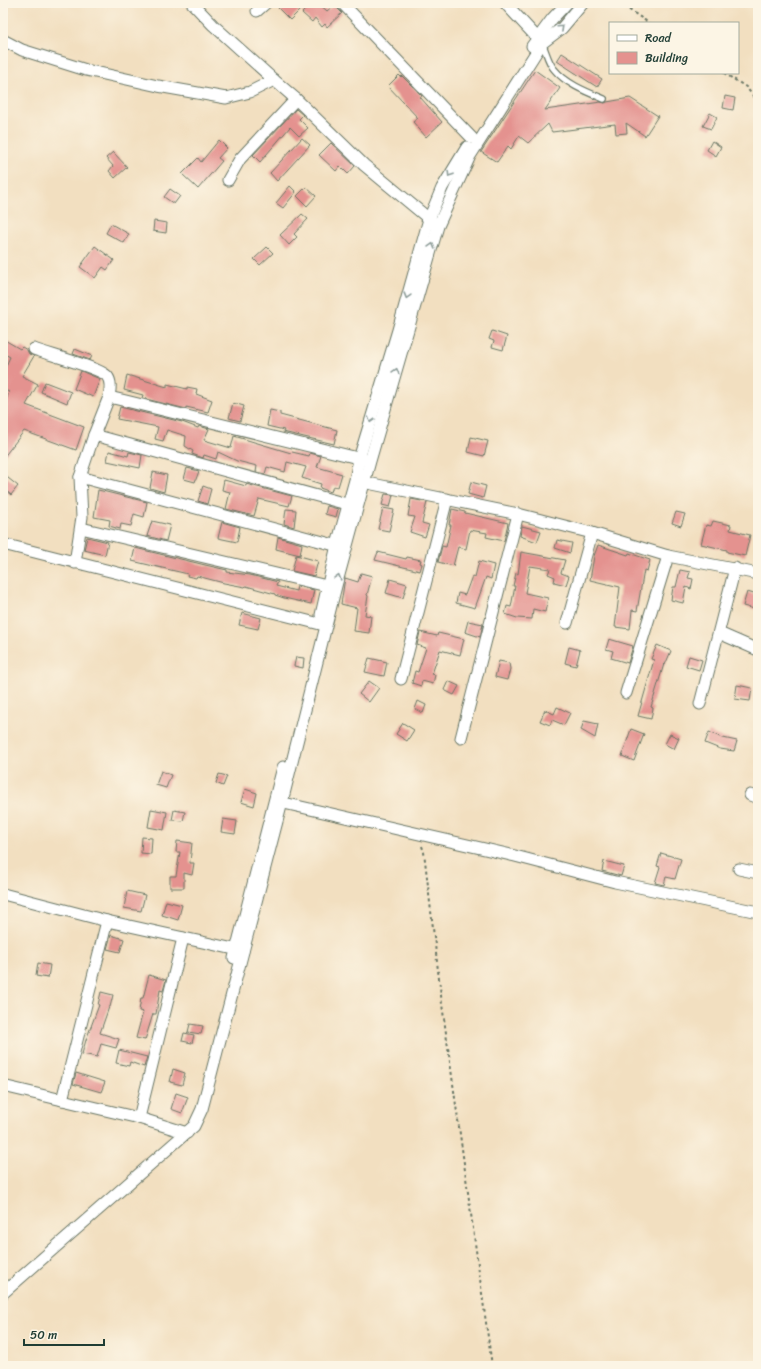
<svg xmlns="http://www.w3.org/2000/svg" width="761" height="1369" viewBox="0 0 761 1369" font-family="Sriracha,sans-serif">
<rect width="100%" height="100%" fill="#fcf5e5"/>
<filter id="ink" filterUnits="userSpaceOnUse"><feTurbulence type="fractalNoise" baseFrequency=".025" numOctaves="2"/><feDisplacementMap in="SourceGraphic" scale="8" xChannelSelector="R" yChannelSelector="G"/><feConvolveMatrix kernelMatrix="1 2 1 2 8 2 1 2 1" color-interpolation-filters="sRGB"/></filter>
<filter id="wash" filterUnits="userSpaceOnUse"><feTurbulence type="fractalNoise" baseFrequency=".012" numOctaves="4" result="noise"/><feDisplacementMap in="SourceGraphic" scale="16" xChannelSelector="R" yChannelSelector="G"/><feGaussianBlur stdDeviation="0.9" result="paint"/><feColorMatrix in="noise" values="0 0 0 0 0 0 0 0 0 0 0 0 0 0 0 0 0 1.4 0 .05"/><feComposite in="paint" operator="in"/></filter>
<g filter="url(#wash)">
<rect width="100%" height="100%" fill="#f2dfc0"/>
<g id="blocks">
<g fill="#e4928f">
<path d="M284 3H293L300 10 290 20 278 8Z"/>
<path d="M312 3H318L327 11 334 5 342 13 327 27 325 24 322 27 315 18 312 22 302 13Z"/>
<path d="M562 53 602 79 597 87 557 61Z"/>
<path d="M535 70 560 88 545 110 601 102 605 103 607 102 630 98 658 116 645 136 626 123 627 133 616 134 615 124 552 132 548 124 528 143 519 136 511 149 508 146 497 162 481 152Z"/>
<path d="M399 75 401 77 402 76 422 96 420 97 442 122 426 137 413 122 418 118 388 86Z"/>
<path d="M725 96 735 98 733 110 723 108Z"/>
<path d="M296 109 303 115 299 119 308 128 299 136 290 127 260 162 253 155Z"/>
<path d="M710 113 717 117 711 129 703 126Z"/>
<path d="M302 138 310 145 277 181 270 173Z"/>
<path d="M219 140 227 148 218 158 222 161 198 189 182 174 198 158 201 162Z"/>
<path d="M712 141 721 147 716 156 707 150Z"/>
<path d="M331 143 355 166 348 174 340 166 336 171 319 155Z"/>
<path d="M113 152 127 167 115 178 109 171 113 166 106 158Z"/>
<path d="M290 186 296 192 283 208 276 203Z"/>
<path d="M306 187 316 196 307 206 297 196Z"/>
<path d="M170 189 180 196 174 204 164 197Z"/>
<path d="M302 214 308 219 294 234 297 237 289 245 280 235Z"/>
<path d="M154 221 167 223 166 233 153 231Z"/>
<path d="M111 224 129 234 124 243 106 233Z"/>
<path d="M95 246 114 260 107 270 103 267 95 278 80 267Z"/>
<path d="M267 247 273 253 260 265 254 259Z"/>
<path d="M492 331 507 336 503 350 492 347 494 341 489 339Z"/>
<path d="M3 339 20 349 22 347 27 350 29 354 34 356 22 376 38 384 26 405 84 427 76 450 24 431 3 458V409L9 392 3 389V372L10 357 3 353Z"/>
<path d="M75 349 92 356 90 360 73 354Z"/>
<path d="M81 371 100 379 93 397 74 389Z"/>
<path d="M127 375 167 387V384L187 389V387L197 389 196 394 212 400 208 412 186 407V409L142 398 143 395 124 390Z"/>
<path d="M45 382 71 392 67 403 41 392Z"/>
<path d="M233 403 244 406 240 421 229 418Z"/>
<path d="M120 407 182 422 198 428 199 426 209 429 204 440 231 448 234 436 291 453 292 452 309 456 310 453 321 456 317 467 342 474 338 487 333 486 331 492 320 488 321 484 302 478 306 467 287 462 285 472 267 467 265 474 256 472 257 466 237 461 218 452 216 459 204 455 203 458 192 454 193 451 185 446 186 436 167 430 163 441 155 439 158 427 117 419Z"/>
<path d="M270 410 280 412V415L337 430 334 444 283 432 284 430 267 426Z"/>
<path d="M471 437 488 441 484 456 468 452Z"/>
<path d="M109 451 128 456 129 452 142 455 140 468 107 461Z"/>
<path d="M187 468 199 471 195 482 184 479Z"/>
<path d="M153 472 167 475 164 492 150 488Z"/>
<path d="M3 474 18 486 11 495 3 488Z"/>
<path d="M224 480 246 486V484L292 496 289 506 259 499 254 516 226 509 230 492 222 490Z"/>
<path d="M471 482 486 486 483 498 468 494Z"/>
<path d="M203 486 211 489 207 504 198 501Z"/>
<path d="M98 490 147 502 144 517 134 514 131 526 121 524 120 529 109 526 110 520 94 517Z"/>
<path d="M385 494 393 495 390 507 382 505Z"/>
<path d="M411 499 427 502 422 523 429 525 425 537 410 532 415 517 408 516Z"/>
<path d="M327 506 338 509 336 517 325 514Z"/>
<path d="M383 508 394 510 389 531 378 529Z"/>
<path d="M286 509 296 510 294 527 284 524Z"/>
<path d="M452 509 465 512V513L508 523 504 541 486 537 487 533 470 530 466 549 458 547 453 566 438 562 442 546 446 547 451 525H449Z"/>
<path d="M676 512 685 514 681 526 672 523Z"/>
<path d="M152 521 170 525 166 541 147 536Z"/>
<path d="M713 521 731 525 730 530 750 535 745 556 727 552V550L701 544 706 525 711 526Z"/>
<path d="M222 522 240 527 237 542 218 538Z"/>
<path d="M522 526 541 531 537 542 520 536Z"/>
<path d="M87 537 108 542 105 555 84 550Z"/>
<path d="M278 537 302 544 300 555 276 549Z"/>
<path d="M557 540 572 543 570 553 555 548Z"/>
<path d="M598 545 628 555 629 553 650 560 647 571 644 570 637 611 632 610 630 629 615 627 620 587 590 580 594 556Z"/>
<path d="M135 548 205 565 227 570V572L250 575 278 582 276 586 296 591 297 586 314 590 311 604 284 598 275 595V594L246 586 245 587 224 583 197 576 196 578 187 576 188 574 132 561Z"/>
<path d="M378 552 406 559 407 557 421 560 420 563 422 564 420 571 375 560Z"/>
<path d="M521 552 565 560 561 573 569 576 566 585 554 582 555 577 548 574 550 569 530 566 525 593 548 598 545 612 533 609 532 619 517 618 505 614 507 606 511 607 515 586H513L516 573 518 574Z"/>
<path d="M296 555 318 561 314 576 292 571Z"/>
<path d="M479 561 494 565 491 579 486 577 475 608 456 603 458 593 465 595 472 576 475 577Z"/>
<path d="M680 570 690 572 688 578 693 579 691 589 686 587 683 603 671 600 673 587H676Z"/>
<path d="M361 573 372 576 367 595 368 596 365 615 371 616 369 633 354 631 357 608 341 604 345 578 358 582Z"/>
<path d="M390 579 407 584 403 598 386 593Z"/>
<path d="M747 592 758 595V610L743 606Z"/>
<path d="M242 613 261 618 258 629 239 625Z"/>
<path d="M468 621 483 624 480 637 465 632Z"/>
<path d="M420 632 437 636 438 633 464 639 460 655 440 650 432 674 435 675 433 684 422 681 421 686 412 683 415 671 418 672 426 648 417 645Z"/>
<path d="M609 639 633 646 628 663 611 658 613 651 606 649Z"/>
<path d="M657 645 671 651 665 665 664 664 651 707 653 708 651 719 638 716 654 660 651 659Z"/>
<path d="M569 647 580 650 576 666 565 663Z"/>
<path d="M689 656 702 660 699 670 686 666Z"/>
<path d="M296 657 304 658 303 668 294 666Z"/>
<path d="M369 658 387 662 384 676 365 672Z"/>
<path d="M499 661 509 663 510 669 507 680 495 677Z"/>
<path d="M369 681 379 688 369 702 359 694Z"/>
<path d="M448 681 459 686 454 695 444 690Z"/>
<path d="M737 685 752 688 750 701 735 699Z"/>
<path d="M418 701 426 705 423 713 415 709Z"/>
<path d="M557 707 570 713 564 725 552 720 550 725 540 721 545 710 554 714Z"/>
<path d="M584 721 598 724 595 738 581 730Z"/>
<path d="M403 723 414 730 407 741 396 734Z"/>
<path d="M631 729 644 734 634 761 622 756Z"/>
<path d="M709 732 723 738 737 741 734 751 720 749 705 743Z"/>
<path d="M670 734 679 738 674 749 665 744Z"/>
<path d="M161 771 171 775 166 788 156 785Z"/>
<path d="M219 774 227 776 223 786 216 783Z"/>
<path d="M245 789 257 793 254 806 241 802Z"/>
<path d="M151 809 167 812 164 830 148 827Z"/>
<path d="M174 810 185 812 183 821 172 820Z"/>
<path d="M223 819 237 821 235 834 221 832Z"/>
<path d="M142 837 152 838 151 854 141 853Z"/>
<path d="M177 841 192 843 190 863H194L192 875 184 873V888H170V876H176L180 852H176Z"/>
<path d="M661 853 681 859 675 879 666 877 664 885 655 883 660 867 657 866Z"/>
<path d="M604 861 624 866 621 876 602 871Z"/>
<path d="M127 891 145 895 141 911 124 908Z"/>
<path d="M166 901 182 905 178 920 162 915Z"/>
<path d="M111 935 124 939 120 952 107 949Z"/>
<path d="M38 963 50 965 48 978 36 976Z"/>
<path d="M149 975 166 980 163 991 160 990 156 1014H153L145 1040 136 1038 143 1012 139 1011 141 998H143Z"/>
<path d="M101 992 113 995 110 1007H109L100 1033 119 1039 116 1048 101 1044 97 1057 82 1054 86 1040 99 1005H98Z"/>
<path d="M190 1024 203 1026 201 1034 188 1032Z"/>
<path d="M184 1033 194 1035 192 1043 182 1041Z"/>
<path d="M119 1050 147 1057 144 1067 130 1062 129 1066 116 1063Z"/>
<path d="M173 1069 185 1073 182 1085 170 1082Z"/>
<path d="M76 1073 105 1082 101 1092 73 1084Z"/>
<path d="M176 1093 188 1097 182 1113 171 1109Z"/>
</g>
</g>
</g>
<g filter="url(#ink)">
<use href="#blocks" fill-opacity="0" stroke="#697665" stroke-width="1"/>
<g fill="none" stroke-linecap="round" stroke-linejoin="round">
<defs>
<path id="service" d="M542 43C546 51 548 62 554 69 566 84 587 92 604 99"/>
<g id="minor">
<path d="M192 3 213 25 274 80 296 99 364 165 434 223"/>
<path d="M342 3 472 138"/>
<path d="M505 3 542 43"/>
<path d="M257 11 266 3"/>
<path d="M3 40 22 50 86 70 158 86 226 98 250 92 274 80"/>
<path d="M532 46 552 19 567 3"/>
<path d="M228 180 240 159 296 99"/>
<path d="M34 349C47 354 100 368 107 376 112 382 110 391 109 397"/>
<path d="M94 435 354 506"/>
<path d="M80 477 342 547"/>
<path d="M358 481 518 514 592 533 668 556 758 574"/>
<path d="M81 528 327 586"/>
<path d="M3 544 320 624"/>
<path d="M75 563 82 517 80 477 94 435 109 397 126 401 366 460"/>
<path d="M321 615 337 545 355 480 359 459 398 330 429 219 442 188 467 147"/>
<path d="M567 623 592 533"/>
<path d="M719 633 758 650"/>
<path d="M401 679 447 499"/>
<path d="M626 693 668 556"/>
<path d="M700 704 735 568"/>
<path d="M461 738 518 514"/>
<path d="M750 795 758 798"/>
<path d="M275 801 515 856 615 882 758 912"/>
<path d="M739 869 758 873"/>
<path d="M3 894 107 921 243 951"/>
<path d="M234 958 283 767"/>
<path d="M3 1086 139 1118 187 1133"/>
<path d="M62 1100 107 921"/>
<path d="M139 1118 183 938"/>
<path d="M3 1293 194 1126 202 1109 282 802 336 586 370 461 438 226 470 156 542 43 562 28 583 3"/>
</g>
</defs>
<use href="#service" stroke="#697665" stroke-width="8"/>
<use href="#minor" stroke="#697665" stroke-width="13"/>
<g stroke="#697665" stroke-width="2" stroke-dasharray="3 3" stroke-linecap="butt">
<path d="M619 3 649 23"/>
<path d="M724 73 746 87 758 102"/>
<path d="M422 846 424 852 442 1004 492 1366"/>
</g>
<use href="#service" stroke="#fff" stroke-width="5.5"/>
<use href="#minor" stroke="#fff" stroke-width="11"/>
</g>
<defs><path id="oneway-chevron" d="M-2-3.5L2.5 0L-2 3.5" fill="none" stroke-width="1.6" stroke-linecap="round" stroke-linejoin="round"/></defs>
<g stroke="#8f9e9a">
<use href="#oneway-chevron" transform="translate(561 28) rotate(-43)"/>
<use href="#oneway-chevron" transform="translate(450 174) rotate(122)"/>
<use href="#oneway-chevron" transform="translate(432 246) rotate(-74)"/>
<use href="#oneway-chevron" transform="translate(407 296) rotate(106)"/>
<use href="#oneway-chevron" transform="translate(396 371) rotate(-74)"/>
<use href="#oneway-chevron" transform="translate(371 420) rotate(107)"/>
<use href="#oneway-chevron" transform="translate(338 577) rotate(-74)"/>
</g>
</g>
<rect width="761" height="1369" fill="none" stroke="#fcf5e5" stroke-width="16"/>
<rect x="609" y="22" width="130" height="52" fill="#fcf5e5" stroke="#a4ab9e"/>
<rect x="617" y="35" width="20" height="6" fill="#ffffff" stroke="#a4ab9e"/>
<text x="645" y="42" font-size="12" fill="#1f3d34">Road</text>
<rect x="617" y="52" width="20" height="12" fill="#e4928f" stroke="#a4ab9e"/>
<text x="645" y="62" font-size="12" fill="#1f3d34">Building</text>
<path d="M24 1339v6h80v-6" fill="none" stroke="#1f3d34" stroke-width="2"/>
<text x="30" y="1339" font-size="12" fill="#1f3d34" stroke="#fcf5e5" stroke-width="3" paint-order="stroke">50 m</text>
</svg>
